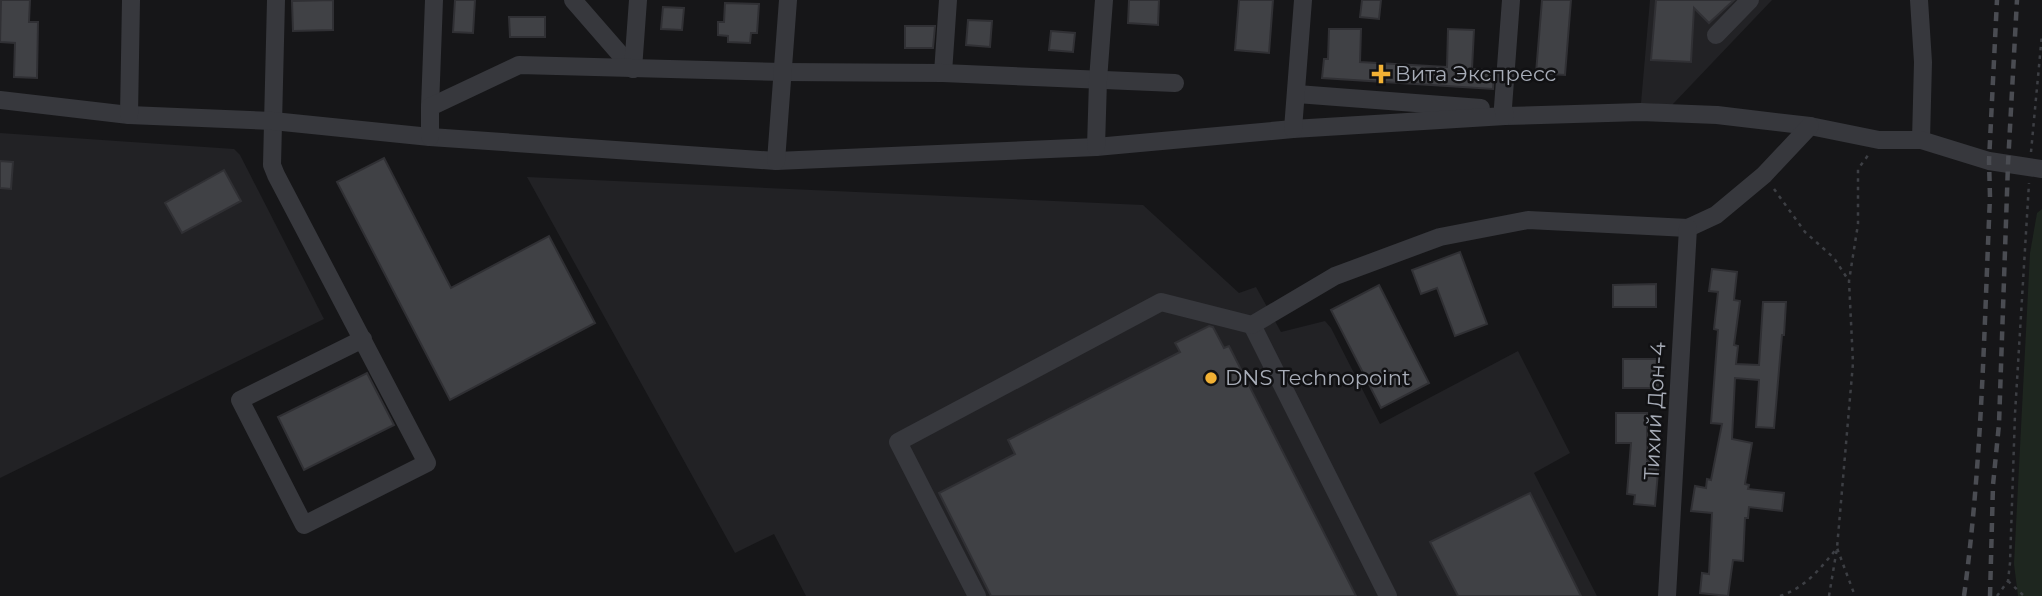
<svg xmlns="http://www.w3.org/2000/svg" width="2042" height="596" viewBox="0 0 2042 596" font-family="Montserrat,sans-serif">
<rect width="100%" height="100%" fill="#161618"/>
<g fill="#222225">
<path d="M1650 0H1772L1672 105 1641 103Z"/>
<path d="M0 133 234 149 240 155 324 319 0 478Z"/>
<path d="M527 177 1143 205 1239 293 1256 287 1281 332 1325 321 1331 328 1380 424 1518 351 1570 453 1534 473 1597 596H806L774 534 735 553Z"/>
</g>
<path fill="#1e261f" d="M2042 209V596H2018L2014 564 2030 253 2037 213Z"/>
<g fill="#404145" stroke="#303034" stroke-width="2">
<path d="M1 0H30L29 22H38L37 78 14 77 15 43 0 42Z"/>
<path d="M333 0V30L293 31 292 1Z"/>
<path d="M455 0H475L473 33 453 32Z"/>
<path d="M1129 0H1159L1158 25 1128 23Z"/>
<path d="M1239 0H1273L1269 53 1235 50Z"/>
<path d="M1362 0H1381L1379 19 1360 17Z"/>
<path d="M1542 0H1571L1565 75 1536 73Z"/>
<path d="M1656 0H1734L1709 23 1694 8 1691 62 1651 60Z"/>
<path d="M725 3 759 4 757 33H751L750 43 728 42V36L718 35V22H724Z"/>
<path d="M663 7 684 8 682 30 661 29Z"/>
<path d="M509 17H545V37H510Z"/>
<path d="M968 20 992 21 990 47 966 45Z"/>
<path d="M905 26H935L933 48H905Z"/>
<path d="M1329 29H1361L1360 62 1447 67 1448 29 1474 30 1472 69 1494 70 1493 89 1322 78 1324 59H1328Z"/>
<path d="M1051 31 1075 33 1073 52 1049 50Z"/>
<path d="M384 158 451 288 549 236 595 323 450 400 337 182Z"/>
<path d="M0 161 13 162 11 189 0 188Z"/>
<path d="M224 170 241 201 182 233 165 203Z"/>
<path d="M1460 252 1487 324 1455 336 1437 288 1421 294 1412 270Z"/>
<path d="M1712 269 1737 272 1734 300 1740 301 1734 345 1738 346 1736 364 1759 365 1763 302H1786L1784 335H1782L1774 428 1756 427 1759 380 1735 378 1732 439 1752 443 1745 484 1749 485 1748 489 1784 493 1782 511 1749 507 1748 518H1745L1743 561 1733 560 1728 596 1700 593 1702 573 1709 574 1712 513 1691 511 1695 486 1706 488 1707 479 1711 480 1722 424 1711 423 1718 330 1714 329 1718 292 1709 291Z"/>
<path d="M1656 284V307H1613V285Z"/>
<path d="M1379 285 1429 383 1381 408 1331 310Z"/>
<path d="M1209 326 1213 327 1224 348 1229 346 1356 596H991L939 493 1015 454 1008 440 1180 352 1175 343Z"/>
<path d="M1623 359H1657L1658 388H1623Z"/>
<path d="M367 373 394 425 304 470 278 417Z"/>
<path d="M1616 413H1647V460L1659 461 1655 506 1634 504 1635 495 1627 494 1631 443H1616Z"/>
<path d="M1530 493 1581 596H1458L1430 542Z"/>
</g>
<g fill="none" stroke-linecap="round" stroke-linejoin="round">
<g stroke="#3d3f44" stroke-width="2.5" stroke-dasharray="3.5 5" stroke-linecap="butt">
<path d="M2031 152 2042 34"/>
<path d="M1774 189 1805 232 1834 258 1849 281"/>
<path d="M2008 581 2024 596"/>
<path d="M1780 596C1805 588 1821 568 1837 548L1855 596"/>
<path d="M1829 596 1837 548 1853 363 1849 281 1858 224V169L1869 154"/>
<path d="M1997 596 2008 581 2010 563 2015 414 2029 183"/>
</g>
<g stroke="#37383d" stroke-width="18">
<path d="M276 0 272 165 276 175 427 463 304 525 240 400 363 339"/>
<path d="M573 0 633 69"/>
<path d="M1919 0 1923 62 1921 140"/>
<path d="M1716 35 1750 0"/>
<path d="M633 69 638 0"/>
<path d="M943 73 948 0"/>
<path d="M1297 94 1481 108"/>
<path d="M0 100 129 115 273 121 430 137 776 161 1096 147 1293 129 1505 116 1641 112 1717 115 1810 126 1879 140H1921L1989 161 2042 169"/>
<path d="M430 107 434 0"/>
<path d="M129 115 131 0"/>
<path d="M1505 116 1503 107 1511 0"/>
<path d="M1293 129 1303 0"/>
<path d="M430 137V107L519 65 783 72 943 73 1175 83"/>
<path d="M1096 147 1098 80 1104 0"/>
<path d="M776 161 788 0"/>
<path d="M1252 325 1388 596"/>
<path d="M977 596 898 442 1161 302 1252 325 1335 276 1440 237 1528 220 1688 228 1716 215 1764 175 1810 126"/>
<path d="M1667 596 1688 228"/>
</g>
<g stroke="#4a4c52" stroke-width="4.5" stroke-dasharray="9 7" stroke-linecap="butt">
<path d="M1964 596C1982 464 1984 330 1990 197L1989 161 1997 0"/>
<path d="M1990 596 1993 485 1999 424 2008 164 2017 0"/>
</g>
</g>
<g fill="#f2b134" stroke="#111113" stroke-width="2.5">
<path d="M1377.5 63.5h7v7h7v7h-7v7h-7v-7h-7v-7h7z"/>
<circle cx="1211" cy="378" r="7"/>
</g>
<g text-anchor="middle" stroke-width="5" stroke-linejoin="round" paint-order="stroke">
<g font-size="21" fill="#a8adb8" stroke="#111113" text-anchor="start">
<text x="1395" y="81">Вита Экспресс</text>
<text x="1225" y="385">DNS Technopoint</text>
</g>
<g font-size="21" fill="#a8adb8" stroke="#111113">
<text transform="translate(1655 411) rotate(-87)" y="7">Тихий Дон-4</text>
</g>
</g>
</svg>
